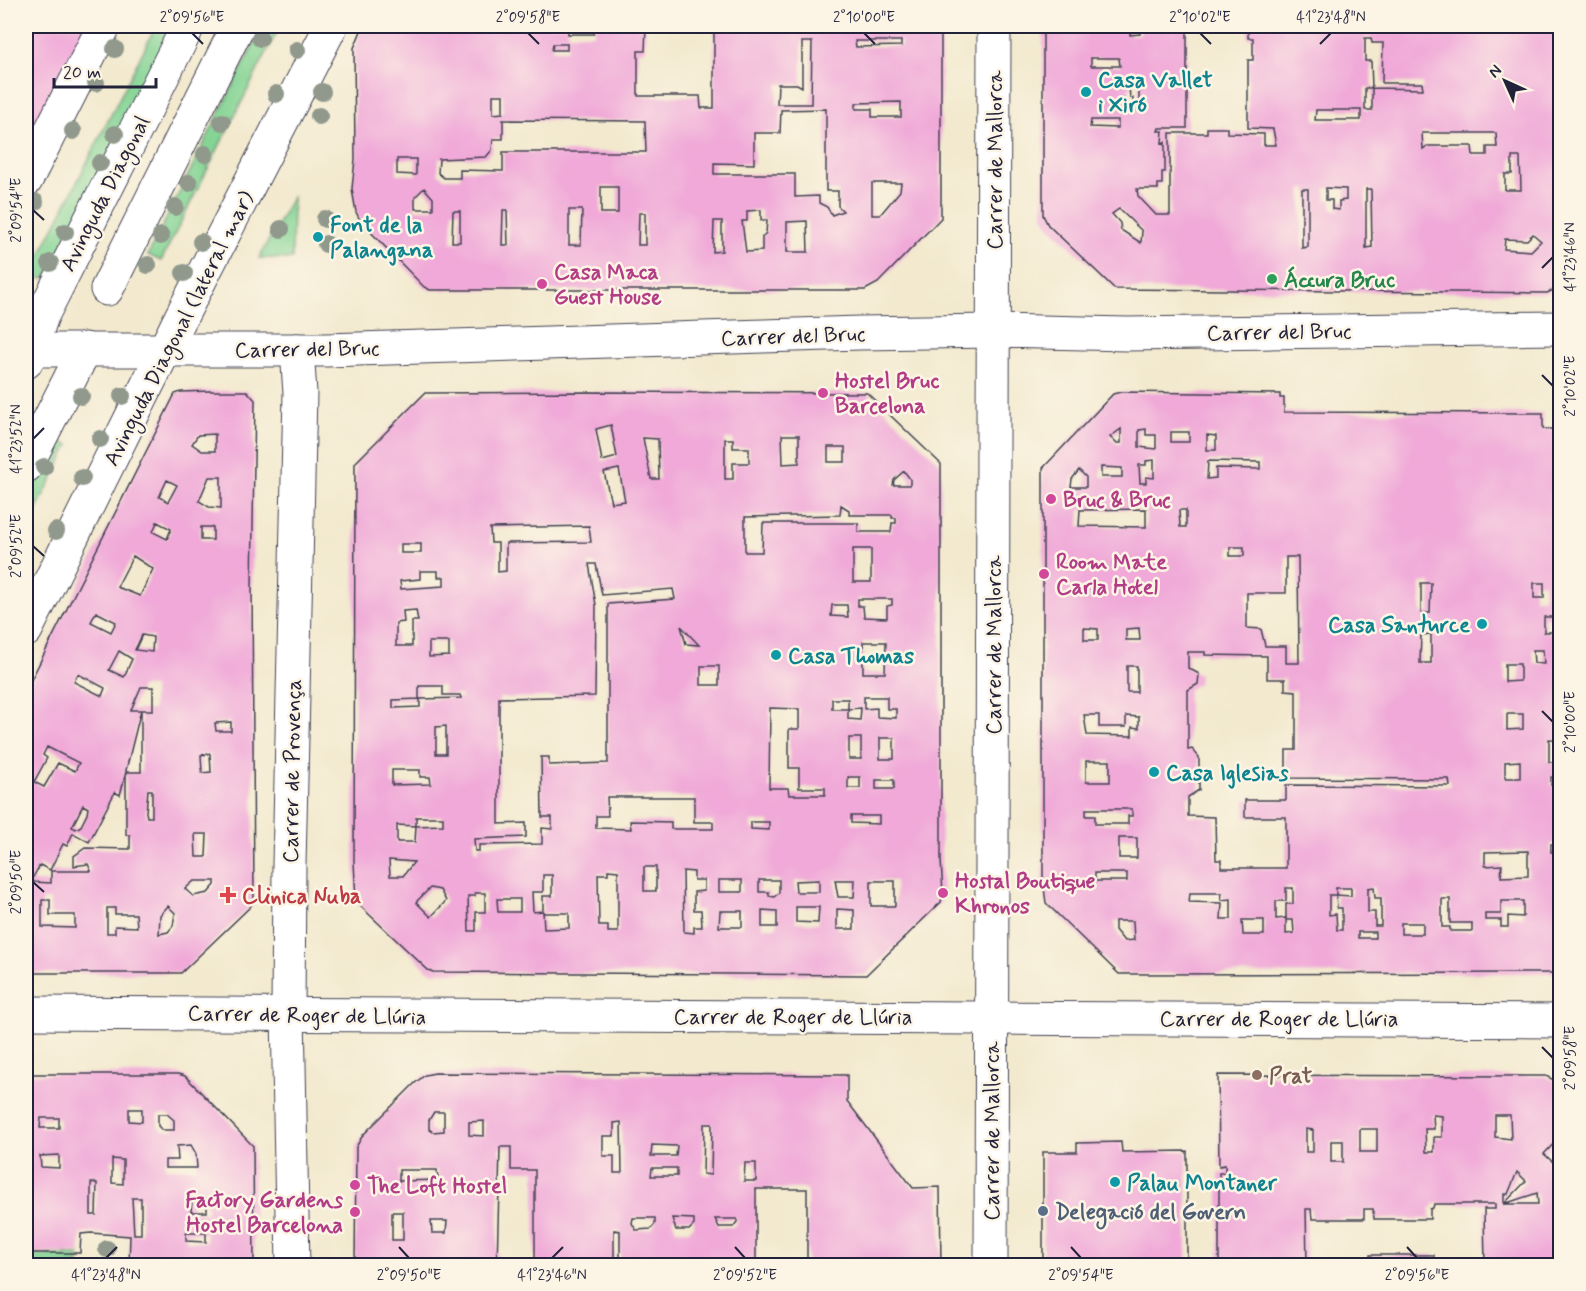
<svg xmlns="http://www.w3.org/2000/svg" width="1586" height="1291" viewBox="0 0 1586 1291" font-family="Mynerve,sans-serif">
<rect width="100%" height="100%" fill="#fcf5e5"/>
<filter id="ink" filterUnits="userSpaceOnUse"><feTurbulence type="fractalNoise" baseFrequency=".0167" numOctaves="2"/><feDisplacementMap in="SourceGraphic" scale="12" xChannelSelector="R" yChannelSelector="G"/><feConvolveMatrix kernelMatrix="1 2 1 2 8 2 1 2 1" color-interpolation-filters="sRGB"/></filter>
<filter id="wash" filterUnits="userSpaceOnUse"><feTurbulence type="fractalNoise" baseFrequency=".008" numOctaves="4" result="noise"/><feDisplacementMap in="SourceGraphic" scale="24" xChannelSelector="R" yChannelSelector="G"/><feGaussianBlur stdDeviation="1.35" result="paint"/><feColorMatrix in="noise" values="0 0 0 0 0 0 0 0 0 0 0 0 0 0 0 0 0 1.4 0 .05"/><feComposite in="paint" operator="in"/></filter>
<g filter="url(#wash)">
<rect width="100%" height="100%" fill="#f2e9ce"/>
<g fill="#84d494" stroke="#537b68" stroke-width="1.5">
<path d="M156 26H174L46 278 28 279Z"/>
<path d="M263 26H280L161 261 148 255Z"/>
<path d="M293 196 292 259 259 258Z"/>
<path d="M55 439 69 445 26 530V496Z"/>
<rect x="26" y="1255" width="53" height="10"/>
</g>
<g id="blocks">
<g fill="#f0a9d8" fill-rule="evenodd">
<path d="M26 26H87L26 147Z"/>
<path d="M363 26H461L469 29 470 26H568V34H594L595 26H646L645 51H638V96H700L701 108H714V26H941V218L878 283 865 290H430L424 287 361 222 356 212 352 189 355 159 354 48ZM855 41H901V46L856 47ZM802 42H812L811 104H777L778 84H797L802 87ZM553 44H567V50H552ZM493 95H503V113L493 114ZM901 102V117H872V109H856V103ZM826 109V191H838V206L843 211 832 215 827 207 819 203V196L795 197V174H714V163L754 164V133H780L781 110ZM503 120 645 121 646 152H503V171L460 170V178H444L438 173 439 159 486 157 492 150 493 139H503ZM397 159H416V175L397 174ZM872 183H901L900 191 880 215H872ZM601 187H618V213H601ZM424 188 433 198V209H415V197ZM503 210H507L508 245H502ZM569 210H582L581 245H569ZM761 210V220H767L766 233 762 237V251L746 252 742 221H747V211ZM453 211H460V242H452ZM639 213H645V245H638ZM714 221H722V251L713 252ZM807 221 808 252H787V222Z"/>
<path d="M1043 26H1130V35L1140 34V26H1187V128H1159L1158 131H1163L1162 143 1165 142V172H1162V184H1158V189H1137L1138 196 1156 215H1170V133H1207V128H1227V133L1264 134V145H1276L1273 129 1248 128V60H1253V38H1248V26H1560V287L1547 293 1115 289 1048 225 1043 215ZM1365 38H1371L1372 43H1383L1382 83H1422L1423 89 1372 88V110H1365V88H1372L1371 61H1365ZM1091 58H1119L1120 66H1091ZM1133 82H1139V103H1133V98H1130L1129 87 1134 86ZM1316 110H1361V120H1315ZM1091 120H1118V128L1090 127ZM1422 133H1496L1497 147H1487V155H1473L1472 146H1427L1423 149ZM1512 157H1520L1521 190H1505V174H1512ZM1326 188 1346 189V200L1339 201V210L1332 209V200H1326ZM1302 189H1308V247L1302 248ZM1366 189H1371L1372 247 1366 248ZM1119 209 1142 231 1141 243 1121 230 1120 223 1112 214ZM1533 234 1541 241 1531 251 1504 249 1505 239 1527 240Z"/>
<path d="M211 391H247L255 400 252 586 254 901 250 907 181 973H26V690L175 394 181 392ZM215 434V451H202L192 444 198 435ZM209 477H221V508L209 507 199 501ZM167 480 177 485 168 502 159 497ZM157 522 171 529 167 539 153 532ZM201 527H213V540H201ZM133 556 153 569 140 596 117 587ZM96 612 116 622 111 632 91 622ZM142 635 153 637 152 652 135 650ZM119 651 132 659 124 677 109 670ZM78 674 105 688 102 696 74 682ZM141 687H153V710H131ZM141 710V772H126V770ZM231 722V731H216L215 723ZM47 747 79 763 75 771 58 763 44 787 34 782 47 758 43 755ZM210 754 211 772 202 773 201 755ZM126 772V835H130V849L85 848 74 856V866L88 864 91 871H51V883L34 882 32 879 40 865 50 870 63 844 67 846 73 833 89 842 115 792 120 795ZM148 790H152V817H147L146 812ZM83 805 88 808 87 814 81 826 76 829 72 827ZM195 834H207L206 857H196ZM194 881H215V885L208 893 193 896 185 889ZM42 900H50V915H75V928L42 927ZM168 906 175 913 173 926 168 932 159 934 160 915ZM107 908H115V914H136L137 927 115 926V933H107Z"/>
<path d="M590 392 867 393 941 464V861L943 893 941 902 866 975 433 972 428 970 356 902 354 861 355 463 425 393ZM611 425 617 457 602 461 596 429ZM782 435H799V463L783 464ZM643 438 658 439 659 479H651ZM725 439H733V448H749V463H733V479H725ZM828 447H845V462H828ZM619 469 625 501 611 503 604 472ZM904 471 910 479V485H893L894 480ZM841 505 849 510V515H892V518H896V523H892L891 532H858V523H763L762 552H745V517L840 515ZM589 526 591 542 506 543V571L498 572V543H491L490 528ZM401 544H421V553H401ZM853 549H871V582H853ZM589 564H596L602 595 673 589 675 599 608 604V763L549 765V757H541L542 817H552V829L542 828V844L479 845V851H475L474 839 526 837V823L499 824V698L595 696 596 605ZM420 571H438V577H444V586L401 589 400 581 420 579ZM858 599H892V605L887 606V618L864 617 863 606H858ZM832 605H847L848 617 831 616ZM416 610 418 621H412V646H396V623L404 622 403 611ZM681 626 699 645 686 644ZM429 642H449V656L429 657ZM863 642H886L885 673H863ZM701 666H719V685H701ZM419 686H443V695H460L461 698 420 699V707L393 708V700L419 699ZM864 697H887V709H896V718L877 717V708L864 709ZM832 699H848V709L861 708 860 720 848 719V709H832ZM770 708 799 709V729H789V768H799V788H825V795H789L788 788H769ZM446 726V754H436V727ZM849 738H861V759H849ZM880 738H894V759H880ZM392 770H420V777H430L431 784 392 785ZM848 777H860V788H848ZM876 780H894V789H876ZM607 797H694V822H713V829H671V822L630 821 631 829 596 828V816H608ZM851 816H879V824L851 823ZM416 817H443V825L416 826ZM751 822H769V830L751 829ZM397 825 416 826 415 842H397ZM389 860 414 862 403 876H390ZM644 867H656V891H644ZM608 870 618 871V932H608V926H599L598 874H608ZM683 871 694 872V880H704V891L694 892V910H701L702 927H694V933L684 932ZM543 875H552V896H543V913H569V928L544 929 543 911 533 912 532 892H543ZM719 880H742V892H719ZM759 880H779V893L774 897 769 896V892H759ZM819 880V892H796L795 881ZM835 880H855L854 897H838ZM871 881H895V906H871ZM430 888 440 890 446 901 431 917 416 902ZM475 893H485V912H476V931H469L468 896H475ZM497 899H520V912H498ZM796 907H819L818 923 796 922ZM837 909 854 910V929H837ZM762 910 777 911V927H762ZM720 911H742V927H719Z"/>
<path d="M1121 392 1280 394V398H1284V412L1543 413V429H1560V617H1544V632H1560V740L1549 739V762H1560V778L1551 777V785H1560V844H1551V852H1556V871H1560V968L1557 973 1119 974 1046 903 1043 880V468L1113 394ZM1121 429V443H1116L1110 437ZM1146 429V435H1156V449L1139 447V430ZM1171 432H1189V442H1171ZM1207 435 1216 436V450H1207ZM1154 460V478L1146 477V483H1140L1139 465H1146V461ZM1208 461 1260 462V469L1216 468V478L1207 479ZM1101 467 1122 468V477H1101ZM1079 470 1086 477V487H1071L1072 479ZM1146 509V527L1079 526 1080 510ZM1179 510H1186V527H1180ZM1230 547H1244V556H1230ZM1286 557H1298L1299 663H1286V646H1265L1261 629 1247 628V593H1286ZM1421 583H1431L1430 613H1421ZM1534 583H1544V598H1534ZM1084 628 1098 629V640H1084ZM1139 628 1140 640H1126V629ZM1431 634V663H1420L1421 635ZM1533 650H1543L1544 664 1534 663ZM1188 652H1205V655L1267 656V679H1285V690L1296 691V750H1286V778L1449 779 1450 786 1286 785V800H1245V817H1286V868H1221V860H1216L1215 817 1188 816V797L1199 790V757L1192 749 1188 750V690L1198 684 1199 674 1188 668ZM1505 664H1520V681L1505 682ZM1127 666H1137V692H1127ZM1507 714H1523V729L1507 730ZM1084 715H1099V727H1126V716L1139 717V728L1132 727V736L1087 735ZM1086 761H1110V782H1086ZM1520 761V778H1505V762ZM1086 809H1132V816H1128V824H1095V816H1086ZM1119 838H1137V858H1119ZM1528 851V876L1501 877 1502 865 1485 866V852ZM1095 873H1127V881H1095ZM1374 887 1375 898H1381V926H1375V912H1368V888ZM1286 888H1293V904H1286V920H1293L1294 933 1286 934V918L1276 919V901H1286ZM1336 888H1351V896L1336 895 1337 908H1342V930H1337L1336 914 1329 915V895H1336ZM1190 893H1222L1221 900 1231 899V919H1221L1222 903 1189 902ZM1442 899H1450V923H1472V931H1450V927H1442ZM1501 901H1523V917L1508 916V927H1501V920H1485V914H1501ZM1242 920H1264V935H1243ZM1115 921H1133L1134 940 1124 941 1115 930ZM1401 923H1423V934H1401ZM1358 932H1375V938H1358Z"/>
<path d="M435 1073 847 1075V1101L913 1188 940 1187 941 1266H807V1189H756V1266H620V1231L614 1230V1266H535V1170H511V1147H500L497 1266H355L356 1147 363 1135 415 1083 425 1075ZM434 1112H444V1131L433 1132 429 1129V1120ZM484 1121V1136L469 1135V1122ZM621 1122 622 1173H614V1156H603V1136H614V1123ZM704 1124H712L711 1175 703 1174ZM652 1145 677 1146 676 1156H651ZM745 1163H756V1181H744ZM652 1168H677V1176H651ZM399 1170H437L438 1180 399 1181ZM392 1212H403V1240H392ZM633 1218H655V1224L651 1229 636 1230 632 1223ZM672 1218 694 1219V1225L689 1230H676ZM715 1219H737V1222L733 1227H719ZM431 1221H447L446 1233H432Z"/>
<path d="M26 1074H178L185 1076 253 1146 254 1266H129L130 1236 91 1233 81 1234 80 1253H26ZM129 1109H142V1122L129 1121ZM158 1114H167L174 1120V1130H162L158 1126ZM41 1118H59V1128H40ZM191 1145 196 1154 197 1168H165V1160H178L177 1146ZM59 1155V1168L41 1167 40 1156ZM112 1159 123 1160V1184L112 1183ZM91 1183H97L96 1215H91ZM132 1198H141V1234H134ZM192 1199H207V1212H191ZM186 1233H206V1242L186 1241Z"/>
<path d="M1218 1075 1546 1076 1560 1083V1137L1544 1154 1553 1162 1560 1155V1204L1554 1205V1210H1560V1261H1555V1266H1485L1484 1209H1495V1204H1434L1433 1208 1430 1209V1219H1374L1373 1209H1364V1219H1312L1311 1209H1306L1307 1266H1219V1173H1225V1165L1219 1166ZM1433 1115 1442 1116V1137H1434V1152H1426L1425 1129H1434ZM1495 1115H1510L1511 1139 1495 1137ZM1306 1129 1313 1130V1152H1306ZM1360 1129H1377V1152H1360ZM1331 1141H1343V1162H1331ZM1517 1172 1526 1181 1504 1204V1194H1508ZM1537 1193 1538 1204H1504Z"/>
<path d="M1121 1142 1122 1152 1187 1151V1266H1043V1152H1077V1143Z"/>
<rect x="1370" y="1255" width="64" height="11"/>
</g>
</g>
</g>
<g filter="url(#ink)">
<use href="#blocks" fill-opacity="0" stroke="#414051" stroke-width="1.5"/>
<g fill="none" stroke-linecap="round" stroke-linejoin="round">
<defs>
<g id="minor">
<path d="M26 180 104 26"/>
<path d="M107 289 238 26"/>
<path d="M26 350H326L860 333 993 331 1127 334 1560 328"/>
<path d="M26 362 42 316 188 26"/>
<path d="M26 466 85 349"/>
<path d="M26 630 181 317 331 26"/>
<path d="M293 1266 288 1014 289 865 300 393 297 350"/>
</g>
<g id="major">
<path d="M26 1013 1560 1021"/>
<path d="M991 1266 994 26"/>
</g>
</defs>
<use href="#minor" stroke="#414051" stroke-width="35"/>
<use href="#major" stroke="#414051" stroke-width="35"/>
<use href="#minor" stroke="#fff" stroke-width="33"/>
<use href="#major" stroke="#fff" stroke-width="33"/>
</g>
<g fill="#90998c">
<circle cx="260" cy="38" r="9"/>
<circle cx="115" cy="49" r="9"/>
<circle cx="297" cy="50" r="9"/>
<circle cx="96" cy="83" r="9"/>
<circle cx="322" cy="92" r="9"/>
<circle cx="276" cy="94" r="9"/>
<circle cx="319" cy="116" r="9"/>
<circle cx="222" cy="122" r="9"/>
<circle cx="73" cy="131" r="9"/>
<circle cx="115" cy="134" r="9"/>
<circle cx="205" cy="154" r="9"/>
<circle cx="100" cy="163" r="9"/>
<circle cx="189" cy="183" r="9"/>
<circle cx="35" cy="202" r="9"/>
<circle cx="175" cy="207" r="9"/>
<circle cx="325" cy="219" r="9"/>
<circle cx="281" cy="229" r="9"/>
<circle cx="65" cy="232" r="9"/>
<circle cx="161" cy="236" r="9"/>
<circle cx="201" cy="242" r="9"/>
<circle cx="326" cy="244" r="9"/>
<circle cx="50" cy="263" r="9"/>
<circle cx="148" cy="265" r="9"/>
<circle cx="184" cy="273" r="9"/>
<circle cx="81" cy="396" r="9"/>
<circle cx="122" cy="396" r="9"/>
<circle cx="100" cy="439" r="9"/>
<circle cx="44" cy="467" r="9"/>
<circle cx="82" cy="478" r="9"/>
<circle cx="56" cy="531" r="9"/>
<circle cx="107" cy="1249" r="9"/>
</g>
</g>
<path fill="none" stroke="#22223b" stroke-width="2" d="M192 33 203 44M528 33 539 44M864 33 875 44M1200 33 1211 44M1320 44 1331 33M33 210 44 220M1542 268 1553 257M1542 375 1553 386M33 439 44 428M33 546 44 556M1542 711 1553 722M33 882 44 892M1542 1047 1553 1058M399 1247 409 1258M735 1247 745 1258M1071 1247 1081 1258M1407 1247 1417 1258M106 1258 117 1247M552 1258 563 1247"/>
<g fill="#0f9aa8" stroke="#fcf5e5" stroke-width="2">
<circle cx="1086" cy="92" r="6"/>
<circle cx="318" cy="237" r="6"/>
<circle cx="1482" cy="624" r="6"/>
<circle cx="776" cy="655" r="6"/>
<circle cx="1154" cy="772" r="6"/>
<circle cx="1115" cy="1182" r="6"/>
</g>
<circle fill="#2e9e5b" stroke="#fcf5e5" stroke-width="2" cx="1272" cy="279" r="6"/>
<g fill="#d1479c" stroke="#fcf5e5" stroke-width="2">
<circle cx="542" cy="284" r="6"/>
<circle cx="823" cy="393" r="6"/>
<circle cx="1051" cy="499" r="6"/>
<circle cx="1044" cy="574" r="6"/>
<circle cx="943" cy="893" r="6"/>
<circle cx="355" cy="1185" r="6"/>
<circle cx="355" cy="1212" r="6"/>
</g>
<path fill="#e0444e" stroke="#fcf5e5" stroke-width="2" d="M225 886h6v6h6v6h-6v6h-6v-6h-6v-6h6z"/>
<circle fill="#8d6e63" stroke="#fcf5e5" stroke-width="2" cx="1257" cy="1075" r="6"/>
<circle fill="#5c6f8a" stroke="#fcf5e5" stroke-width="2" cx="1043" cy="1211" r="6"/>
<g text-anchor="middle" stroke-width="5" stroke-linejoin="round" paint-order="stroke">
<g font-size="22" font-weight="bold" fill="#0d838f" stroke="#fcf5e5" text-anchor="start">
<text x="1098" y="87">Casa Vallet<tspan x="1098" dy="25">i Xiró</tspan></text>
<text x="330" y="232">Font de la<tspan x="330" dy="25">Palangana</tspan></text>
<text x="1470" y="632" text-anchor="end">Casa Santurce</text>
<text x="788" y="663">Casa Thomas</text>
<text x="1166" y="780">Casa Iglesias</text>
<text x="1127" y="1190">Palau Montaner</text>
</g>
<g font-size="22" fill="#22223b" stroke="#fcf5e5">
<text transform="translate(994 160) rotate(-90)" y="8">Carrer de Mallorca</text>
<text transform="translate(104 193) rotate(-63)" y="8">Avinguda Diagonal</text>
<text transform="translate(178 328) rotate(-63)" y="8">Avinguda Diagonal (lateral mar)</text>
<text transform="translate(1279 331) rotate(-1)" y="8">Carrer del Bruc</text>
<text transform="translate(793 335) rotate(-2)" y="8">Carrer del Bruc</text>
<text transform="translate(307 348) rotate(-1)" y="8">Carrer del Bruc</text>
<text transform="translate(993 645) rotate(-90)" y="8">Carrer de Mallorca</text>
<text transform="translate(291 771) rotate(-89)" y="8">Carrer de Provença</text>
<text transform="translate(307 1014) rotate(1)" y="8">Carrer de Roger de Llúria</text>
<text x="793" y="1024">Carrer de Roger de Llúria</text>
<text x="1279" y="1026">Carrer de Roger de Llúria</text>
<text transform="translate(991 1131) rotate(-90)" y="8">Carrer de Mallorca</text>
</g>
<g font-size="22" font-weight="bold" fill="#b23c85" stroke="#fcf5e5" text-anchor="start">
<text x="554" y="279">Casa Maca<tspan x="554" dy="25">Guest House</tspan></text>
<text x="835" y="388">Hostel Bruc<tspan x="835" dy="25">Barcelona</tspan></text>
<text x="1063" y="507">Bruc &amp; Bruc</text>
<text x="1056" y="569">Room Mate<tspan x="1056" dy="25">Carla Hotel</tspan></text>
<text x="955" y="888">Hostal Boutique<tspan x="955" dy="25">Khronos</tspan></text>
<text x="367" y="1193">The Loft Hostel</text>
<text x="343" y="1207" text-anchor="end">Factory Gardens<tspan x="343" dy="25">Hostel Barcelona</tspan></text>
</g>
<g font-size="22" font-weight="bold" fill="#27864d" stroke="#fcf5e5" text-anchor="start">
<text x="1284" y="287">Áccura Bruc</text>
</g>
<g font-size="22" font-weight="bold" fill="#be3a42" stroke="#fcf5e5" text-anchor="start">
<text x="242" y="903">Clinica Nuba</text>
</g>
<g font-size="22" font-weight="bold" fill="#785e54" stroke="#fcf5e5" text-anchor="start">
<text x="1269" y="1083">Prat</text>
</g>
<g font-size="22" font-weight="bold" fill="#4e5e75" stroke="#fcf5e5" text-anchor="start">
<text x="1055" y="1219">Delegació del Govern</text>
</g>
</g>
<rect width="1586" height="1291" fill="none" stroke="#fcf5e5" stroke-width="66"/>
<g transform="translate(1505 81) rotate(315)" stroke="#fcf5e5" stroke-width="4.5" paint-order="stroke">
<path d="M0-4.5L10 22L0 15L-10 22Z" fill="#22223b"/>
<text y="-9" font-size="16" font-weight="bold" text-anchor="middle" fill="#22223b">N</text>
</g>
<path d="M54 78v9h102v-9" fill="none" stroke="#22223b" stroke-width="3"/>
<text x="63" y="78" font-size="18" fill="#22223b" stroke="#fcf5e5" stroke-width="4.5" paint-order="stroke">20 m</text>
<rect x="33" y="33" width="1520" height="1225" fill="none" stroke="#22223b" stroke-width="2"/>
<g font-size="15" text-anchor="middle" fill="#22223b">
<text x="192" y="22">2°09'56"E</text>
<text x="528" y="22">2°09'58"E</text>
<text x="864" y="22">2°10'00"E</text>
<text x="1200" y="22">2°10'02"E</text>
<text x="1331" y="22">41°23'48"N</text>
<text transform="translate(16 210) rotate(-90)" y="5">2°09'54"E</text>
<text transform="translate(1570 257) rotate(-90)" y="5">41°23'46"N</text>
<text transform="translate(1570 386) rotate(-90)" y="5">2°10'02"E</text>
<text transform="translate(16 439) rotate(-90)" y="5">41°23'52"N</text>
<text transform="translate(16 546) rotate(-90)" y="5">2°09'52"E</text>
<text transform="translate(1570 722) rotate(-90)" y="5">2°10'00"E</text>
<text transform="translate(16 882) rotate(-90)" y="5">2°09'50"E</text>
<text transform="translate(1570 1058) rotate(-90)" y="5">2°09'58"E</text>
<text x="106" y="1280">41°23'48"N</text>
<text x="409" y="1280">2°09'50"E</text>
<text x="552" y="1280">41°23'46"N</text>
<text x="745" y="1280">2°09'52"E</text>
<text x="1081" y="1280">2°09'54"E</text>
<text x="1417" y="1280">2°09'56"E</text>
</g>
</svg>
